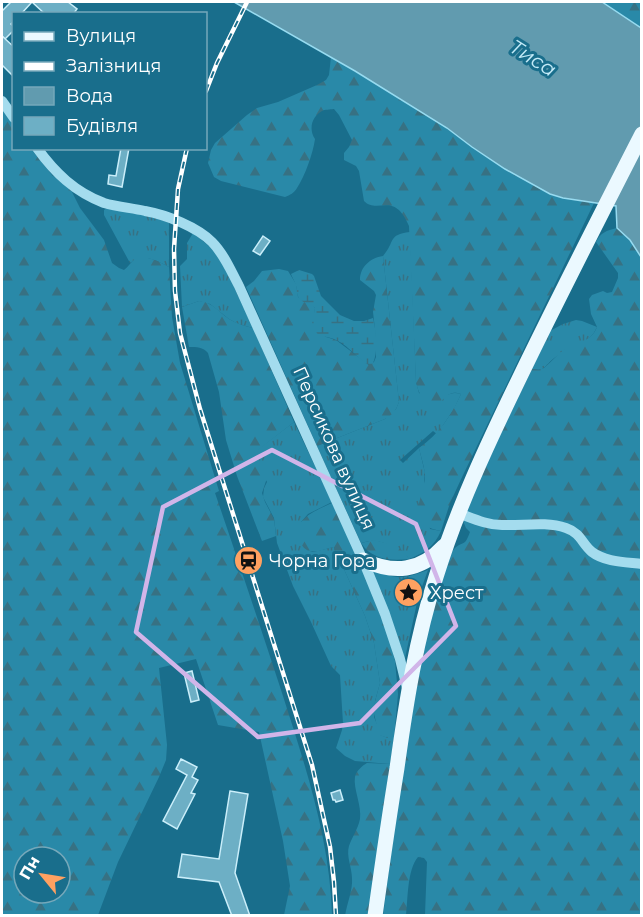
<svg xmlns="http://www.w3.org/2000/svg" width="643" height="917" viewBox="0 0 643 917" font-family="Montserrat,sans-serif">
<defs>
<pattern id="grass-tufts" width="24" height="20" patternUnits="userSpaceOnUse" patternTransform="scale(1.5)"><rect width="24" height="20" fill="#2989a8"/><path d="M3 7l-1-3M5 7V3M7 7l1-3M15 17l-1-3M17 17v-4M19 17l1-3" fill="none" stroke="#377183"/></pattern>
<pattern id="forest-firs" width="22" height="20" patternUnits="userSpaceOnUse" patternTransform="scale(1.5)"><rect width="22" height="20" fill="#2989a8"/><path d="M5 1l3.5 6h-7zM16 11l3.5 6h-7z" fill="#377183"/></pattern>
<pattern id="wetland-marsh" width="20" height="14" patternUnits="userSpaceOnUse" patternTransform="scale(1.5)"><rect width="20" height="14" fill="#2989a8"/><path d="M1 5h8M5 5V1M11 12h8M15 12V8" fill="none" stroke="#377183"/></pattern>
</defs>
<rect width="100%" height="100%" fill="#196e8c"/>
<g fill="url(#grass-tufts)">
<path d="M107 208 148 215 169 223V267C156 260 143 253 130 263L104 215V210Z"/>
<path d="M410 232 416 382 419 393 438 402C446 395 451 391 461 394L454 409 437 434 433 431 400 460 403 463 419 448 425 473 424 481 430 529 441 531C434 547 424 553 409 559 405 551 385 542 376 541 371 540 366 542 361 543L317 446 385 419 396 409 399 402 383 256C396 241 387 235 410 232Z"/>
<path d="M193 233 215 251 228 274 253 328 238 324 229 319 210 304 199 301 182 307 180 266 187 259V243Z"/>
<path d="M576 320 582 321 597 327C589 346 567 348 553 359 549 362 546 367 542 369 539 370 535 369 532 369L548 332 563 324Z"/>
<path d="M294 422 332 502 308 514 301 522 307 550 313 552 334 547 365 616 374 643 380 683 375 701 374 717 379 729 380 735 388 738H394L390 764 355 761 345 756 336 748 342 730 343 723 340 675 331 666 311 622 293 586 277 543 274 518 263 497 264 488 267 482 252 454Z"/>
<path d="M375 569C395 581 407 578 428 570L419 595 408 590 406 595 418 598 405 658H404L371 572Z"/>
</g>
<g fill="url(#forest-firs)" fill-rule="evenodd">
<path d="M602 2H641V28Z"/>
<path d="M331 57 404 101 447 128 472 147 550 194 563 198 594 203 463 475 450 503 441 531C403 524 423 501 425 477 425 468 421 457 419 448 439 434 451 416 461 394 448 390 449 397 439 402 425 409 418 392 416 382L409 226C394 190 378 215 364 201L359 171 356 166 344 160V153L349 147 352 140 339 115 334 109C333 109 325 110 324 110 312 115 308 129 315 139 313 153 305 176 297 188 294 193 290 195 285 197L221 181 214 177 208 163 211 150 215 143 247 115 257 108 278 102 317 85 326 80 329 75Z"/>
<path d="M2 108 13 124 14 148 31 149 52 175 71 190 80 208 104 240 112 263 119 268 124 270C128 267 131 262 135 259 146 254 160 262 169 267L172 317 180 363 219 491 215 493C238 560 260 626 282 693 305 765 330 839 332 915H284L290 886 283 841 259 732 218 725 196 659 159 668 167 745 166 760 159 777 118 862 98 915H2ZM24 857H60V893H24Z"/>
<path d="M617 228 630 240 642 257 641 915H425L427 862 424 858 418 857C407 870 408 899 406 915L383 916C397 810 408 702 435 599 438 589 448 554 455 548 464 540 464 548 470 532L466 528 461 516 532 369 539 370 544 368C551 362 558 354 566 348 578 340 590 344 597 327L591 314 589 299 592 295 603 291 607 293 612 292 618 278V273L596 242C601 232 606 231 617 228Z"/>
<path d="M383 256 399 402C396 410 393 415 385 419L317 446 246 287 254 281 262 271 279 269 288 271 296 284 298 297 302 300 312 305 315 308 313 327 326 337 336 340 369 365 374 362 376 357 375 329 373 312 376 295 374 291 360 280C360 267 370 258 383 256Z"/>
<path d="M199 301C212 302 219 312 229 319 237 324 245 326 253 328L294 422 253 454 263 465 268 475 262 493 265 502 274 519 276 536 262 541 237 476 226 440 219 392 208 353C203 347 197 347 189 347L182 307Z"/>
<path d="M332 503 359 561 387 632 395 661 398 694 394 738H388L379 735 373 709 380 683 374 643 365 616 334 547C327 548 317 553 310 551 305 550 302 546 300 542 289 520 317 510 332 503Z"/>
<path d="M374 540C388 544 401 544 409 559 391 561 372 560 361 543Z"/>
<path d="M367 763 390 764 369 915 345 916C347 903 353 890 352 878 352 868 346 856 349 846 352 837 358 829 360 819 362 806 353 788 355 777 356 771 362 766 367 763Z"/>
</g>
<path fill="url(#wetland-marsh)" d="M299 270 312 274 314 276 321 296 340 315 354 321H364L373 318C376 330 379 354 372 365H369L365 363C356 356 345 343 334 339 326 336 316 337 313 328 311 322 314 315 315 308 310 304 307 304 302 301 295 297 298 288 295 283 294 280 292 277 291 274Z"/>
<path fill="#619baf" stroke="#97dbf0" stroke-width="1.5" d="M234 2H602L641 28V257L630 240 617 228 616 206 563 198 550 194 505 169 472 147 447 128 355 71Z"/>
<g fill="#6dafc5" stroke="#caeefa" stroke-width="1.5">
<path d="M11 2H32L21 14H14V21L11 24 14 27V30L5 39 2 36V11Z"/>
<path d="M32 2H68L77 9 73 14H45Z"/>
<path d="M2 36 14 47V77L2 65Z"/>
<path d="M121 148H129L122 187 108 184 109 175 116 176Z"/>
<path d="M263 236 270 241 260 255 253 251Z"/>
<path d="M192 671 199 700 191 702 184 673Z"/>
<path d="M181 759 197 767 192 777 198 780 191 793 195 794 177 829 163 821 187 775 176 769Z"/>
<path d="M340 790 343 800 336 802 335 800H333L331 793Z"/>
<path d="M230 791 248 794 235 873 250 916H232L219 882 178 877 182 854 219 859Z"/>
</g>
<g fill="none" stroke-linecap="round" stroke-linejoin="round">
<g stroke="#a4dcee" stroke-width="10">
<path d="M2 101 14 118"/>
<path d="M37 148C55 173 75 192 104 203 118 207 132 208 145 211 167 215 197 227 212 242 224 254 231 271 239 286L363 560 385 614 400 659 407 688"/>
<path d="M458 513C472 518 486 525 502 525 523 526 545 521 566 528 581 533 582 544 592 552 605 562 626 562 642 564"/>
</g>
<g stroke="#ebf9ff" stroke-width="15">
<path d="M363 560C394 574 420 572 444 546"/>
<path d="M375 916C382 866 389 817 397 768 406 703 416 639 436 577 457 509 487 445 518 381 558 298 600 216 642 134"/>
</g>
<defs>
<g id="rail">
<path d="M206 91 217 63 247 2"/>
<path d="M187 148 178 189 174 249 175 291 180 333 200 409 312 765 330 847 334 882 336 916"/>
</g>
</defs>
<use href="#rail" stroke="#fff" stroke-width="4.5"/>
<use href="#rail" stroke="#196e8c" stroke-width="2" stroke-dasharray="7" stroke-linecap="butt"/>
</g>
<path fill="none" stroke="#d1b5e9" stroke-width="4.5" stroke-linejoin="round" d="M272 450 416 524 456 626 360 723 258 737 136 632 163 507Z"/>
<defs>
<symbol id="station-disc" viewBox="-11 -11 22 22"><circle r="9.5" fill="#ffa161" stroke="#196e8c"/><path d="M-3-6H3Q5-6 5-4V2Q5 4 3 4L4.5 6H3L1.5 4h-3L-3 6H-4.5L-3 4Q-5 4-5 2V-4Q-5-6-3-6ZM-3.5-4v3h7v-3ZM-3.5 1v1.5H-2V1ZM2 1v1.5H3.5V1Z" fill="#111"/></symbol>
<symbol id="sight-disc" viewBox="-11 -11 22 22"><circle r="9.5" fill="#ffa161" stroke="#196e8c"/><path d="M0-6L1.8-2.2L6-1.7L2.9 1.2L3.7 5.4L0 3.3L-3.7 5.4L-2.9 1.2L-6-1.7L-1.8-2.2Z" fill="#111"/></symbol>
</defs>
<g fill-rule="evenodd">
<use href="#station-disc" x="232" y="544" width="33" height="33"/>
<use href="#sight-disc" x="392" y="576" width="33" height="33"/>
</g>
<g text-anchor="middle" stroke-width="6" stroke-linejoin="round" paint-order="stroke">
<g font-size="18" fill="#fff" stroke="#196e8c">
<text transform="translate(334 448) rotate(66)" y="6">Персикова вулиця</text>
</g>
<g font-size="18" fill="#fff" stroke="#196e8c" text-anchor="start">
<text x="269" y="567">Чорна Гора</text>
<text x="430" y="599">Хрест</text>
</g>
<g font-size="20" font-style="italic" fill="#c4ebf8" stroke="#196e8c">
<text transform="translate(533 58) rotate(32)" y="7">Тиса</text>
</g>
</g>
<rect width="643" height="917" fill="none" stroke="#ffffff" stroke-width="6"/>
<rect x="12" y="12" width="195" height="138" fill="#196e8c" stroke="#75a8ba" stroke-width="1.5"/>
<rect x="24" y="32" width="30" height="9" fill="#ebf9ff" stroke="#75a8ba" stroke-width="1.5"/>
<text x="66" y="42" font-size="18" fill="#ffffff">Вулиця</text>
<rect x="24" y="62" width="30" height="9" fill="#ffffff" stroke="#75a8ba" stroke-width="1.5"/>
<text x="66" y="72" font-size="18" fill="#ffffff">Залізниця</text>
<rect x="24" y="87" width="30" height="18" fill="#619baf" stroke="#75a8ba" stroke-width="1.5"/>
<text x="66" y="102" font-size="18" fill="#ffffff">Вода</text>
<rect x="24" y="117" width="30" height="18" fill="#6dafc5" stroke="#75a8ba" stroke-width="1.5"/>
<text x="66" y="132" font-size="18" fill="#ffffff">Будівля</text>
<g transform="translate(42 875) rotate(300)"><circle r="28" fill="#196e8c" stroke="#75a8ba" stroke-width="1.5"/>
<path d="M0-4.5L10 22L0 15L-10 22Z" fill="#ffa161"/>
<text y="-9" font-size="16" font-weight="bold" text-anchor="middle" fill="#ffffff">Пн</text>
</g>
</svg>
